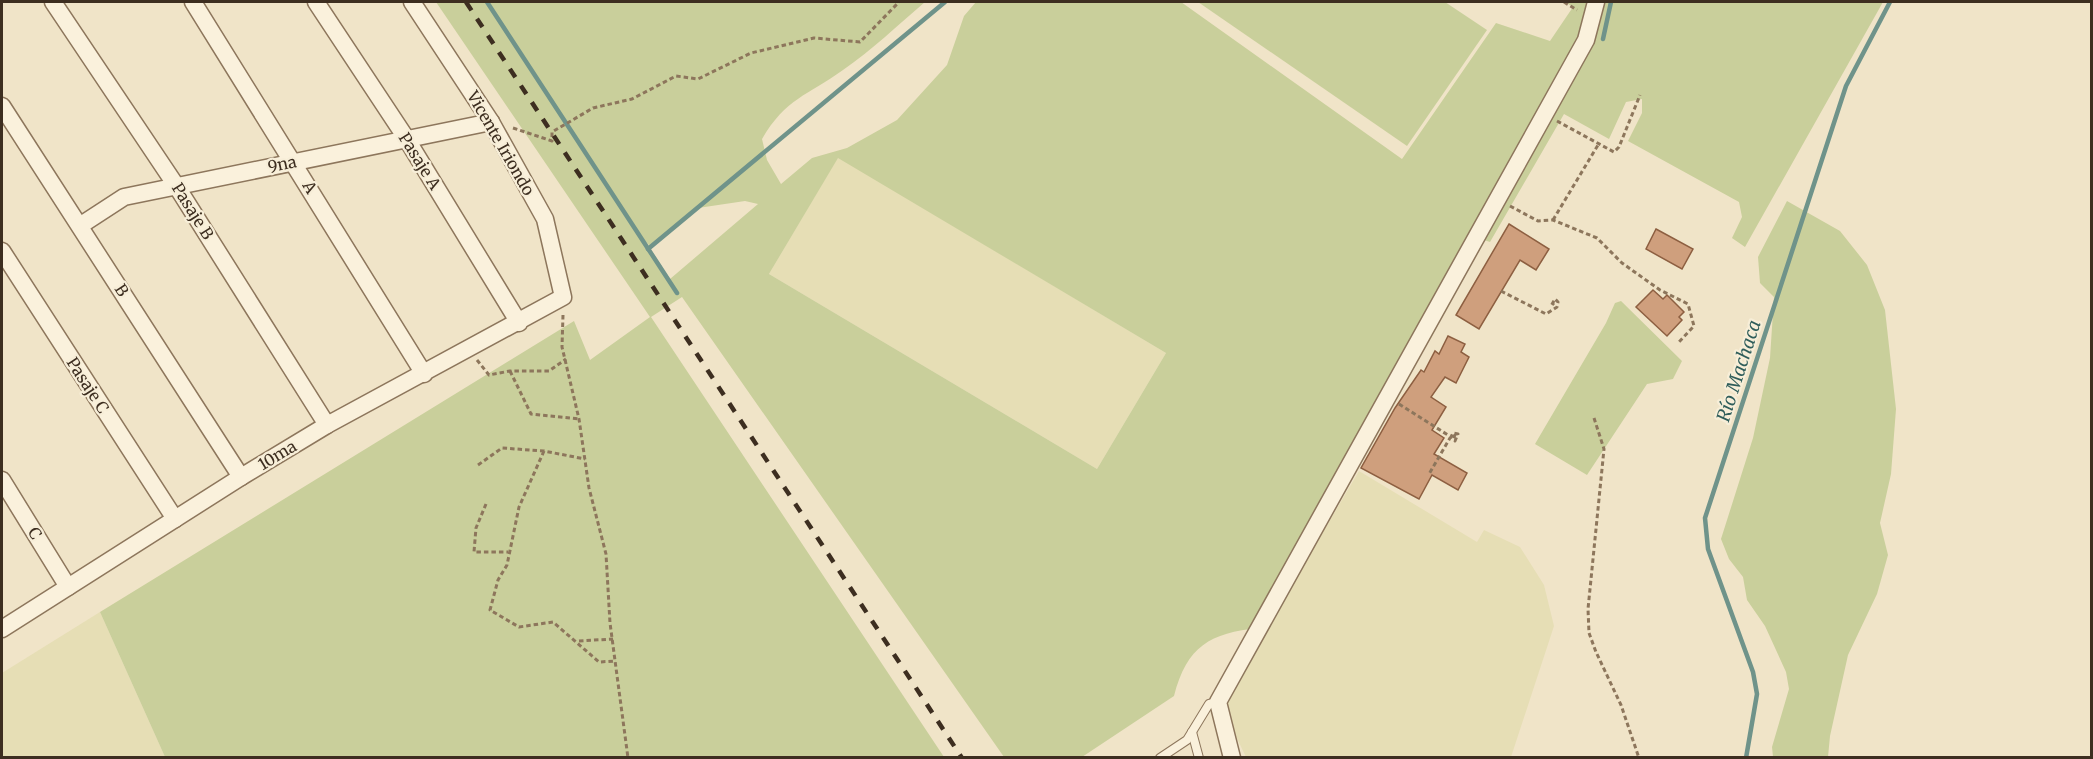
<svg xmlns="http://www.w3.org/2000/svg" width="2093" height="759" viewBox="0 0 2093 759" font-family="Merriweather,serif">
<rect width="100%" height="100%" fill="#f0e4c8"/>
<g fill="#e6deb5">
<path d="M838 157 1166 353 1097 469 769 274Z"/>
<path d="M1359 471 1477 542 1484 530 1520 547 1544 585 1554 626 1511 757H1246L1226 716 1225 698Z"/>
<path d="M100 612 165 757 2 758V673Z"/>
</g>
<g fill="#c9cf9b" fill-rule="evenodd">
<path d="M436 2H925C898 25 872 50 843 70 807 96 786 98 762 139L767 160 781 184 812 158 847 148 897 120 947 65 964 16 976 2H1181L1402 159 1496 23 1550 41 1573 7 1565 2H1594L1586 40 1259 628C1210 633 1187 646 1174 696L1082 757H1004L682 297 651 317 944 757H165L100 612 574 321 590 360 650 317ZM838 158 1166 353 1097 469 769 274ZM745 201 758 204 670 279 646 242 651 247 698 208Z"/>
<path d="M1198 2H1445L1487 30 1407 146Z"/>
<path d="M1600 2H1883L1745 247 1732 238 1742 217 1739 202 1628 141 1642 113V99L1626 102 1609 139 1564 114 1490 242 1484 240 1595 34Z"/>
<path d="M1787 201 1840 231 1867 265 1885 310 1896 409 1891 474 1880 523 1888 555 1877 594 1848 655 1830 736 1828 757H1773L1772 747 1789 689 1786 672 1765 626 1747 600 1743 577 1729 559 1721 539 1753 438 1770 358 1774 297 1760 283 1758 257Z"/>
<path d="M1621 301 1682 361 1673 379 1647 384 1587 475 1535 444 1606 323 1615 303Z"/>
</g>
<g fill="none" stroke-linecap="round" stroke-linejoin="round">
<g stroke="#6f938a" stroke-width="4.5">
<path d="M487 2 677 293"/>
<path d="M1603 39 1611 2"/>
<path d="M648 249 945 2"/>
<path d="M1746 758 1757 694 1753 672 1708 549 1705 518 1846 86 1890 2"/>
</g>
</g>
<g fill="#cf9f7d" stroke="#8d5f41" stroke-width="1.5">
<path d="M1509 224 1549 249 1536 270 1520 260 1479 329 1456 315Z"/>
<path d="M1656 229 1693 249 1682 269 1646 249Z"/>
<path d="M1653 290 1663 299 1667 295 1684 312 1679 317 1682 320 1667 336 1636 307Z"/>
<path d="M1448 336 1465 344 1461 352 1469 357 1456 383 1445 377 1431 397 1446 407 1432 430 1444 438 1434 454 1467 473 1458 490 1432 475 1419 499 1361 468 1395 408 1421 370 1424 372 1435 351 1439 354Z"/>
</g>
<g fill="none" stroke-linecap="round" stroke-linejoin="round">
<defs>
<g id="lane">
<path d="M1192 732 1199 758"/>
<path d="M1160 758 1187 740 1209 704 1218 702"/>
</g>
<g id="street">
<path d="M53 2 177 187 327 425"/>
<path d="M193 2 424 374"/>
<path d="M316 2 406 138 519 323"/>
<path d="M2 106 241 477"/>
<path d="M81 225 124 197 491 122"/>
<path d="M2 251 175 519"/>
<path d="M2 480 68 587"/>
<path d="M2 629 241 477 327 425 563 297 545 219 491 122 412 2"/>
<path d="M1232 758 1218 702 1586 40 1596 2"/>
</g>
</defs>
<use href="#lane" stroke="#8d765c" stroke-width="10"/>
<use href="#street" stroke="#8d765c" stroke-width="19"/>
<g stroke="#8d765c" stroke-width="3" stroke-dasharray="4.5 3" stroke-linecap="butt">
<path d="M1564 2 1577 10"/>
<path d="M1557 121 1614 152 1619 147 1640 95"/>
<path d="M513 128 552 141V132L593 108 632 99 676 76 698 79 751 53 814 38 860 42 899 2"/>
<path d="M1510 206 1538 221 1553 220 1597 238 1622 263 1660 290 1688 304 1694 326 1678 343"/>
<path d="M1553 220 1598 145"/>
<path d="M1501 291 1546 314 1557 307 1558 302 1555 299 1551 306 1554 303"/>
<path d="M563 315 562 347 579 419 589 488 606 554 610 623 628 758"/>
<path d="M477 360 489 375 510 371H549L566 359"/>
<path d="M510 371 531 414 579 419"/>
<path d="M1399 404 1451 437 1453 433 1458 434 1455 441 1453 439 1455 435 1450 438 1429 474"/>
<path d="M1594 418 1604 449 1588 609 1589 633 1596 652 1621 705 1639 758"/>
<path d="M544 451 519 507 507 565 498 580 490 610 519 627 553 622 599 662 616 661"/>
<path d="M478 465 502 448 544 451 585 459"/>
<path d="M486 504 476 528 474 552H508"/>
<path d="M579 641 613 639"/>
</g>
<use href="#lane" stroke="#faf1dc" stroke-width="8"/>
<use href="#street" stroke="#faf1dc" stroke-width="16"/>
<path stroke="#3d2e20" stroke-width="4.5" stroke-dasharray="10 10" stroke-linecap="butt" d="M466 2 962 758"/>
</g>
<g text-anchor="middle" stroke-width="4.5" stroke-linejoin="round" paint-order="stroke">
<g font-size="16" fill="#3d2e20" stroke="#f7eed8">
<text transform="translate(501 143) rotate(60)" y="6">Vicente Iriondo</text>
<text transform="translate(420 161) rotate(58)" y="6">Pasaje A</text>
<text transform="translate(282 164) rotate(-12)" y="6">9na</text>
<text transform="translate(310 187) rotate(59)" y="6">A</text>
<text transform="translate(193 211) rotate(58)" y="6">Pasaje B</text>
<text transform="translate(122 290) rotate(57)" y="6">B</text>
<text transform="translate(88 385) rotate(57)" y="6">Pasaje C</text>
<text transform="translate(277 455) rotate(-31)" y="6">10ma</text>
<text transform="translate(35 533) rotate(58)" y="6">C</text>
</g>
<g font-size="18" font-style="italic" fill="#2f5d5a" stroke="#f7eed8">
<text transform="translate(1739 371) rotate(-72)" y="6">Río Machaca</text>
</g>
</g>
<rect width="2093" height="759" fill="none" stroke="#3d2e20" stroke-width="6"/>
</svg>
